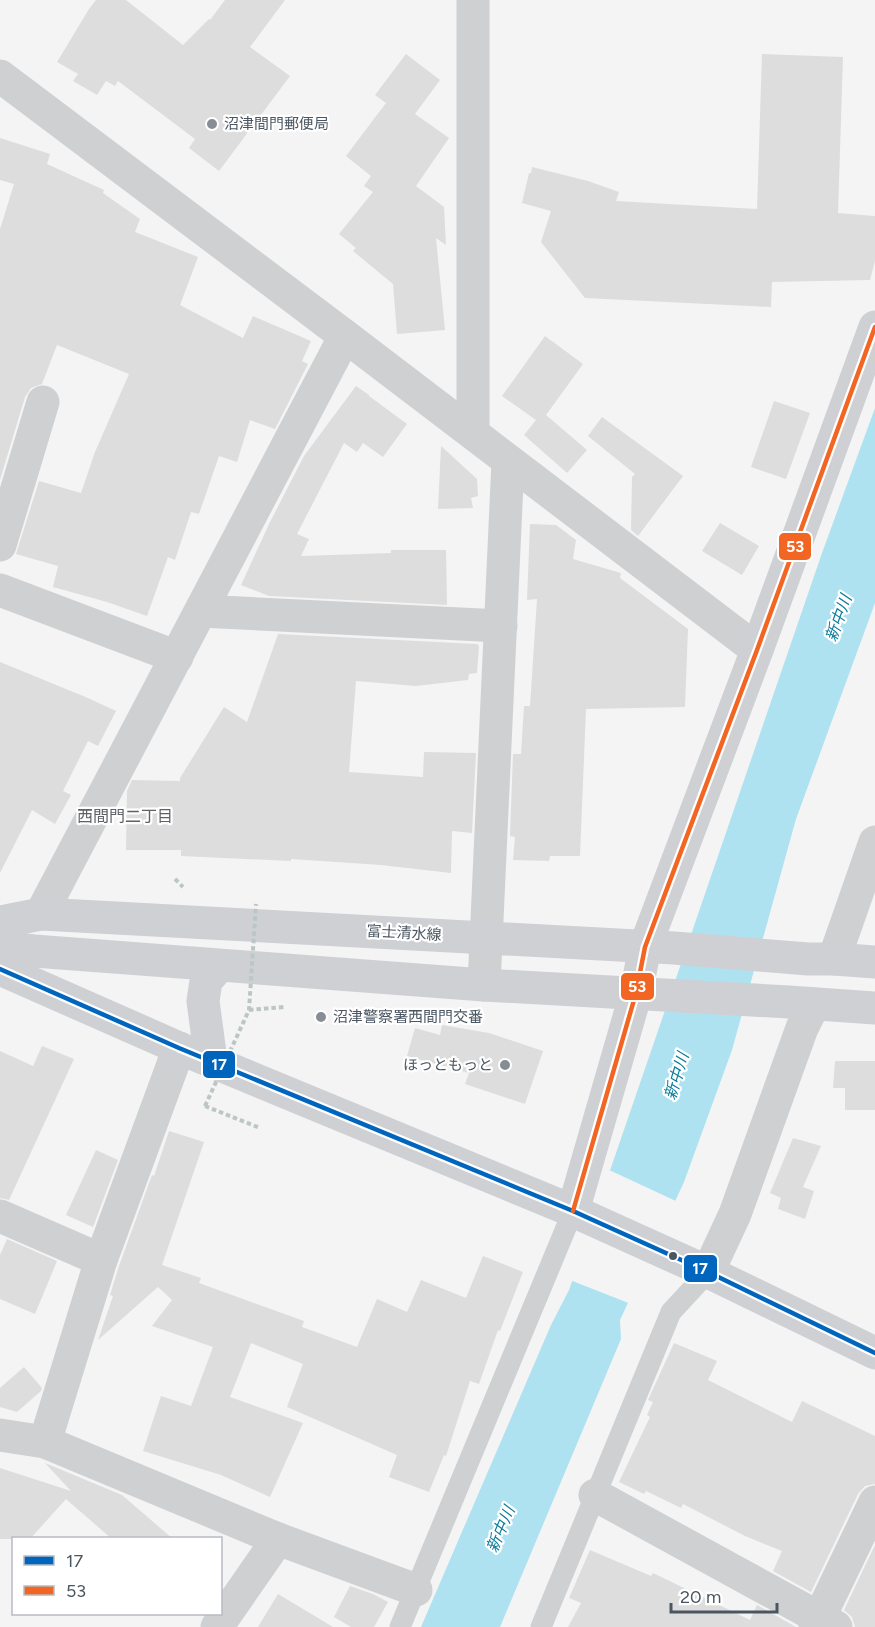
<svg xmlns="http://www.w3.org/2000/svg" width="875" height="1627" viewBox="0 0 875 1627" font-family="Figtree,'Noto Sans JP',sans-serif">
<rect width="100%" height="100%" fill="#f4f4f4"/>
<path fill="#aee2f0" d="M875 408V603L796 819 732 1050 684 1182 620 1320 621 1339 500 1627H421L551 1325 569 1290 822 553Z"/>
<path fill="#f4f4f4" d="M607 1169 678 1202 631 1304 570 1280Z"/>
<g fill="#ddddde">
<path d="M96 0H126L183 45 209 19 210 20 225 0H285L250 47 290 76 219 171 189 148 195 139 118 81 115 86 106 81 97 95 73 81 78 74 57 62 89 9Z"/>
<path d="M406 54 440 80 415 114 449 138 416 186 444 207 446 245 436 238 445 330 397 334 393 284 353 251 356 248 339 234 373 192 364 186 371 176 346 156 386 103 375 95Z"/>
<path d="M762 54 843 57 838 213 875 216V261L870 280 772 282 771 307 585 298 541 242 551 211 522 203 529 173H531L532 167 588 181 619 192 616 201 757 209Z"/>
<path d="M0 138 50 154 47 164 104 190 103 193 140 219 135 232 198 257 180 305 243 338 253 316 311 341 302 361 308 364 275 429 250 420 237 462 219 456 199 514 191 512 175 560 168 557 147 616 107 602 53 587 58 566 16 554 39 481 81 493 95 452 129 374 57 345 42 384 31 388 25 397 0 480V229L14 184 0 180Z"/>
<path d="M545 336 583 364 546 415 587 450 567 473 524 435 536 420 502 396Z"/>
<path d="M356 386 369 395V396L407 424 383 457 363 443 357 452 344 443 297 534 309 539 301 556 391 553V550H446L447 605 269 596 241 585 270 522 304 456Z"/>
<path d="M774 401 810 413 786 479 751 467Z"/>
<path d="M602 417 683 476 638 536 631 530 632 477 635 474 588 436Z"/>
<path d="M441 446 477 479 478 496 471 498 473 508 438 509Z"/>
<path d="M720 523 759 546 742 575 702 551Z"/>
<path d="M530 524 556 525 576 540 573 559 621 573 620 578 688 629 685 707 586 709 580 856H550L549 861 513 860 515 837 510 836 513 754H521L524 706H530L537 599 527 600Z"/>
<path d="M278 634 477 644 479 646 477 673 469 674 468 680 416 686 356 681 349 772 423 777 424 752 476 753 472 833 452 831 451 873 381 865 291 859V861L181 856V850H126L127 791 132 780 180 781V778L224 707 247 722Z"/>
<path d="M0 662 88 698 116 711 98 746 88 741 63 791 71 795 55 824 32 810 0 873Z"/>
<path d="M442 1025 489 1033 543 1051 525 1104 465 1084 469 1073 407 1056 415 1028 440 1035Z"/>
<path d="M42 1046 74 1059 9 1200 0 1198V1051L33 1066Z"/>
<path d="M835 1061H875V1110H845V1088H833Z"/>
<path d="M169 1131 204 1142 162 1265 201 1278 199 1283 304 1321 302 1327 357 1347 377 1299 407 1312 421 1280 466 1298 483 1256 523 1272 500 1331 498 1330 479 1384 470 1381 446 1456 444 1455 429 1492 389 1477 397 1455 287 1407 303 1364 251 1343 230 1397 303 1423 270 1497 221 1475 143 1451 161 1396 191 1406 213 1347 152 1326 172 1300 158 1287 98 1340 113 1296 110 1295 119 1266 152 1175 154 1176Z"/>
<path d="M793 1138 821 1146 803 1187 814 1191 805 1219 778 1209 781 1198 770 1193Z"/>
<path d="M96 1150 118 1160 93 1227 66 1215Z"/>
<path d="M7 1239 57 1261 35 1314 0 1299V1255Z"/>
<path d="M674 1343 717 1361 708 1380 792 1422 802 1401 875 1436V1484L865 1486 858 1494 811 1592 773 1571 782 1551 745 1536 683 1504 681 1508 646 1491 644 1494 619 1482 650 1417 647 1415 653 1402 648 1400Z"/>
<path d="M24 1367 42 1388 41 1391 17 1412 0 1407V1388Z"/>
<path d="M45 1463 122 1495 173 1539H112L66 1499 30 1539H0V1468L71 1491Z"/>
<path d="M875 1545V1627H855L852 1617 844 1610Z"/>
<path d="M590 1550 651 1576 653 1573 750 1620 757 1605 796 1627H568L581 1603 569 1598Z"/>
<path d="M350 1586 373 1594 388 1602 374 1627H351L334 1617Z"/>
<path d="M278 1594 333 1627H258Z"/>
</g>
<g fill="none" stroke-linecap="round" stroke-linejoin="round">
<g stroke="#bcc7c4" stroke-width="4" stroke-dasharray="4.5 3" stroke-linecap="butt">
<path d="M175 879 183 887"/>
<path d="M249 1010 284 1007"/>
<path d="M205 1106 260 1128"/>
</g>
<g stroke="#ced0d2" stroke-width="21">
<path d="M400 1627 573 1211"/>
<path d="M541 1627 671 1312 708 1272"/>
</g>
<g stroke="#ced0d2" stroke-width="33">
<path d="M0 76 345 336 757 650"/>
<path d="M473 433V0"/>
<path d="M0 545 43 402"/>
<path d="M0 590 177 657"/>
<path d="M201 611 501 626"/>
<path d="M41 914 345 336"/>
<path d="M834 959 875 842"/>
<path d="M484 985 508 461"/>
<path d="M0 1216 101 1260"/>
<path d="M708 1272 735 1214 802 1028 814 1004"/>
<path d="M0 1435 45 1442 278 1539 416 1590"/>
<path d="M45 1442 101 1260 179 1048"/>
<path d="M595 1495 836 1627"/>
<path d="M217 1627 278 1539"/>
<path d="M815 1627 875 1502"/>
</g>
<g stroke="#ced0d4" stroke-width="33">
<path d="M0 922 41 914 674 948 808 959H834L875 962"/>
<path d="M0 947 34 951 484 985 789 1002 875 1008"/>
<path d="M0 969 179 1048 573 1211 708 1272 875 1353"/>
<path d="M211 1061 203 1001 206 981 219 966"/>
<path d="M573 1211 636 993 645 947 757 650 875 327"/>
</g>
<path stroke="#bcc7c4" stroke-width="4" stroke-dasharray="4.5 3" stroke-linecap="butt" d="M205 1106 249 1010 256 904"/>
<defs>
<path id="bus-1" d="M0 969 179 1048 573 1211 708 1272 875 1353"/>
<path id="bus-2" d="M573 1211 636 993 645 947 757 650 875 327"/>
</defs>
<use href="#bus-1" stroke="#fff" stroke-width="9"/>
<use href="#bus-2" stroke="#fff" stroke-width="9"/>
<use href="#bus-1" stroke="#0065bd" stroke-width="4.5"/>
<use href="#bus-2" stroke="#f26522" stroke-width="4.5"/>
</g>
<g fill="#868d94" stroke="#fff" stroke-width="2">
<circle cx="212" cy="124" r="6"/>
<circle cx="321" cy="1017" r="6"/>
<circle cx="505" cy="1065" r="6"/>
</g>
<circle fill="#4a5661" stroke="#fff" stroke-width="2" cx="673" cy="1256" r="5"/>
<g text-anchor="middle" stroke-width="4.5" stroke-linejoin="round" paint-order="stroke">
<g font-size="15" fill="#4a5661" stroke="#fff" text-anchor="start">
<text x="224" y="129">沼津間門郵便局</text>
<text x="333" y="1022">沼津警察署西間門交番</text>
<text x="493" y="1070" text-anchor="end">ほっともっと</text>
</g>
<g font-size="15" fill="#4a5661" stroke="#fff">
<text transform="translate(404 933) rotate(3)" y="5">富士清水線</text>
</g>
<g font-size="16" font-style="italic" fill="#0c7c9b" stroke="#fff">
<text transform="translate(838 618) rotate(-70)" y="6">新中川</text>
<text transform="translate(676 1076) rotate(-73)" y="6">新中川</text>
<text transform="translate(500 1529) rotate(-67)" y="6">新中川</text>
</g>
<g font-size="16" fill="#5f6368" stroke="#fff">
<text x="125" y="822">西間門二丁目</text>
</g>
</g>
<g stroke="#fff" stroke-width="2">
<rect x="778" y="532" width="34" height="29" rx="6" fill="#f26522"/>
<rect x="620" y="972" width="35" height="29" rx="6" fill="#f26522"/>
<rect x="202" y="1050" width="34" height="29" rx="6" fill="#0065bd"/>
<rect x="683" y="1254" width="35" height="29" rx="6" fill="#0065bd"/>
</g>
<g font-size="16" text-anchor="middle" font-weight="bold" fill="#fff">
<text x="795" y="552">53</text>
<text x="637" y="992">53</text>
<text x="219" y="1070">17</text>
<text x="700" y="1274">17</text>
</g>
<rect x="12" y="1537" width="210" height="78" fill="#ffffff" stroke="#b7bbc0" stroke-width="1.5"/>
<rect x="24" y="1556" width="30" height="9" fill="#0065bd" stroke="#b7bbc0" stroke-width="1.5"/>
<text x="66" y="1567" font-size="18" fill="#4a5661">17</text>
<rect x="24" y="1586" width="30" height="9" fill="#f26522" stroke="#b7bbc0" stroke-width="1.5"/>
<text x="66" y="1597" font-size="18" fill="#4a5661">53</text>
<path d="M671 1603v9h106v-9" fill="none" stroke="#4a5661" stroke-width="3"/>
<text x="680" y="1603" font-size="18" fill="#4a5661" stroke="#ffffff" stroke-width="4.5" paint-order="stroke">20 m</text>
</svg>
